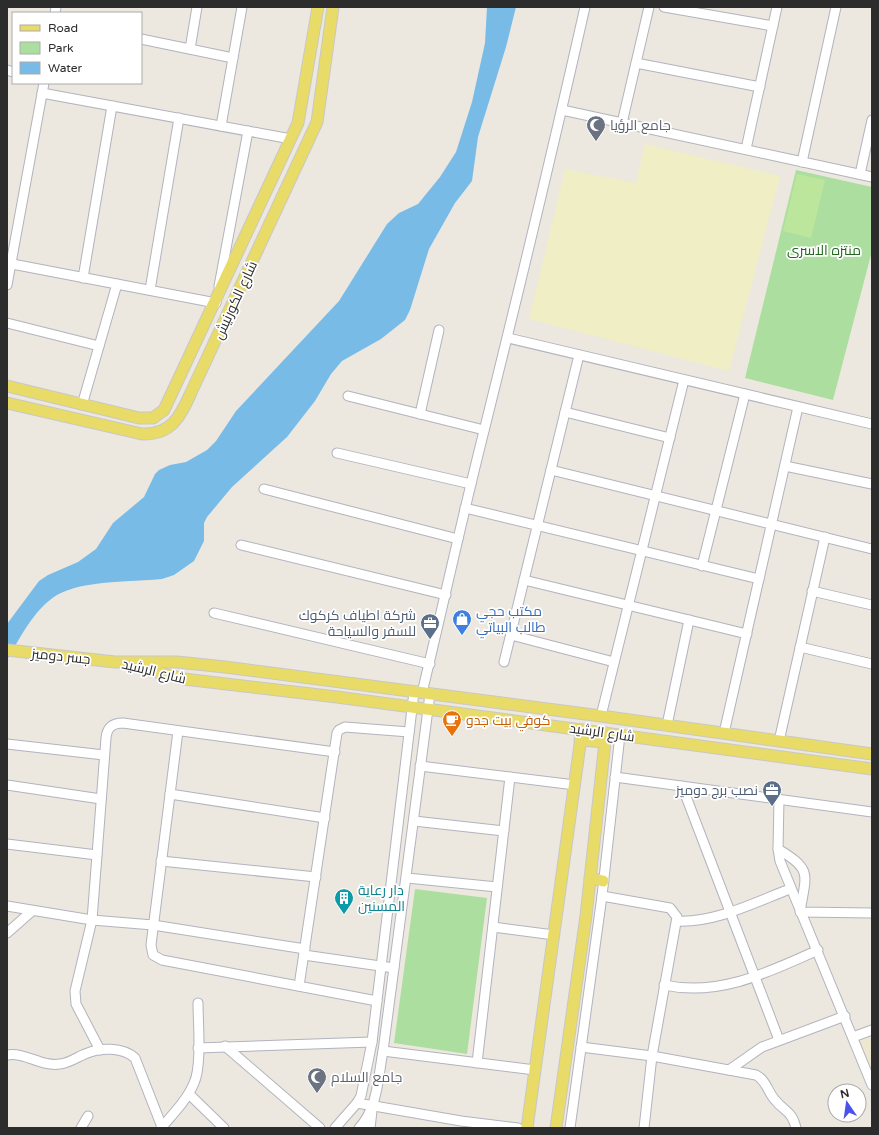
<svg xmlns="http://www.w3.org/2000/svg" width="879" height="1135" viewBox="0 0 879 1135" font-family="'Varela Round',Cairo,sans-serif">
<rect width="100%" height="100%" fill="#ece8df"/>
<path fill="#ede7d0" d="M872 1037V1075L859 1042Z"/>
<g fill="#acdf9f">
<path d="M796 170 872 187V251L833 400 745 378Z"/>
<path d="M415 889 487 898 467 1054 394 1043Z"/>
</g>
<path fill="#efeec4" d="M645 144 780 176 729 371 529 319 565 169 636 183Z"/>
<path fill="#bce69c" d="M797 174 825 180 811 238 783 231Z"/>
<path fill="#79bbe7" d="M487 7H516L506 47 478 137 472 181 455 203 429 249 410 310 405 320 381 339 342 361 331 374 315 401 287 437 232 487 207 517 204 523V541L194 561 174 575 162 579C132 582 83 580 57 595 34 609 20 638 7 660V624L39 581 48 575 78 562 96 549 113 523 144 497 155 474 159 470 170 465 186 462 207 450 216 441 236 411 339 301 387 224 399 213 418 204 440 177 456 152 472 102 485 43Z"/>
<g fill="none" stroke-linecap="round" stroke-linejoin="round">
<defs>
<g id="minor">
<path d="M664 7 773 26"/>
<path d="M55 13 56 7"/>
<path d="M141 39 233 58"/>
<path d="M190 49 197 7"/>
<path d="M636 63 760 87"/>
<path d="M7 70 13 72"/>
<path d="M42 93 291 139"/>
<path d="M562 110 872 177"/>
<path d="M622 123 649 7"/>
<path d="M221 126 242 7"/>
<path d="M746 149 777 7"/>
<path d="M802 162 836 7"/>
<path d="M860 174 872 120"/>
<path d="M7 263 216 303 217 298"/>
<path d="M83 278 112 106"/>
<path d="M7 285 44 83"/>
<path d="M219 286 248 131"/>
<path d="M150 290 179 118"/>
<path d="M7 323 99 346"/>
<path d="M508 338 872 424"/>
<path d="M348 396 484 430"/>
<path d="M82 405 117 284"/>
<path d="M565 412 670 438"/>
<path d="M420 414 439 330"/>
<path d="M337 453 471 484"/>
<path d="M785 466 872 484"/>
<path d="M551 470 872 549"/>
<path d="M264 489 458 539"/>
<path d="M465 508 759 579"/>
<path d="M241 545 446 595"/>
<path d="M702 566 745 394"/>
<path d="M524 580 747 634"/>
<path d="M812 591 872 605"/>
<path d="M214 613 430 664"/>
<path d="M511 635 614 662"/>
<path d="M800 647 872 664"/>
<path d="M504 662 579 355"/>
<path d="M422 693C443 606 462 518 484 431 519 290 553 149 585 7"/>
<path d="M601 716 684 380"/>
<path d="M667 725 689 620"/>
<path d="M178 731 151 945 153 955 162 960 377 1001"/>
<path d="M724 733 798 407"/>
<path d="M779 741 825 537"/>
<path d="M7 744 104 755"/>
<path d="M420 766 575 785"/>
<path d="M615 777 872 812"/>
<path d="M7 785 101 799"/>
<path d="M682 786 779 1040"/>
<path d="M170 794 325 818"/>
<path d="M779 799 778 849 780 861 872 1085"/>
<path d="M414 821 504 831"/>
<path d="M7 844 97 855"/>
<path d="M778 849C813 870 806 874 800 912L872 913"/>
<path d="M161 861 316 877"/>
<path d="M407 878 497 887"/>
<path d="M602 896 670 908 677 917 652 1056 644 1128"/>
<path d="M7 906 92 920 153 925 305 949"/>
<path d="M677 921C716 923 755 902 790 889"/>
<path d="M493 927 554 935"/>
<path d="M7 933 32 911"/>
<path d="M304 955 394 968"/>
<path d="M664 985C719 997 769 972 818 950"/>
<path d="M299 986 337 733 339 730 345 727 409 732"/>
<path d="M853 1037 872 1030"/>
<path d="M225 1046 320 1128"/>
<path d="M581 1047 652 1056 756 1075C767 1081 767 1091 775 1100 785 1112 792 1111 796 1128"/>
<path d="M198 1048 372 1042"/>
<path d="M100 1050 76 1004 75 991 92 920 106 738C107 728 112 723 123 723L335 752"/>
<path d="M383 1051 535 1070"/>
<path d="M7 1055C26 1052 41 1067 60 1064 70 1063 77 1057 85 1054 100 1047 123 1047 135 1058L162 1127"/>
<path d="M477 1063 510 777"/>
<path d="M729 1070 762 1047 845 1016"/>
<path d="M189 1094 224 1128"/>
<path d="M357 1103 461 1121 518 1128"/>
<path d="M81 1128 88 1116"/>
<path d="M161 1128C173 1114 187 1100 194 1083 202 1066 198 1023 198 1003"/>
<path d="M335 1128 357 1103 361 1096 372 1042 414 692"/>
<path d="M359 1128C378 1108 378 1077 383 1051L430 694"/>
<path d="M370 1128 372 1111"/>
<path d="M570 1128 602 896 620 735"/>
</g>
<g id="major">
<path d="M7 386 139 418H153L164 410 298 123 318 7"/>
<path d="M7 403 142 434C176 435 182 411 195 384L317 122 333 7"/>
<path d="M7 650 115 662H177L225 667 601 716 872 754"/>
<path d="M129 665 184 679 337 697 872 769"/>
<path d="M580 740 605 742"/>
<path d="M590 878 603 881"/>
<path d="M527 1128 582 730"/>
<path d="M556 1128 586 916 606 733"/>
</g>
</defs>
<use href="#minor" stroke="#b2b3be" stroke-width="11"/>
<use href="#major" stroke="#c8c8c8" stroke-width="13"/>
<use href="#minor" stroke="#fff" stroke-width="9"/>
<use href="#major" stroke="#e8db68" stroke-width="11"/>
</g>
<defs>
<symbol id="mosque-pin" viewBox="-11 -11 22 30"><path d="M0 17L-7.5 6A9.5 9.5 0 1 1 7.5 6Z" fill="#6b7280" stroke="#fff"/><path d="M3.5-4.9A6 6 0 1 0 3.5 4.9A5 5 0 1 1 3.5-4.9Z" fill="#fff"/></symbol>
<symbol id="shop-pin" viewBox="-11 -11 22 30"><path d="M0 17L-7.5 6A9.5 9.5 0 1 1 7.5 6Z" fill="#3f7fe0" stroke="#fff"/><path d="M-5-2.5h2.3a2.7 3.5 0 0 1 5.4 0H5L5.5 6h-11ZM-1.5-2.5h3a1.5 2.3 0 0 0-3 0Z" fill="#fff"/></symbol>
<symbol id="office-pin" viewBox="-11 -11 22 30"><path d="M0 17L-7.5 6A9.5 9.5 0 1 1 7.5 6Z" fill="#5c6f8a" stroke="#fff"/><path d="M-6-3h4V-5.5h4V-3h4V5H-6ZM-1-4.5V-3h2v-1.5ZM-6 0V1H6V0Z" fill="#fff"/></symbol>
<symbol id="cafe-pin" viewBox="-11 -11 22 30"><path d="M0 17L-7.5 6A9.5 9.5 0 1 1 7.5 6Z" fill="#e8710a" stroke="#fff"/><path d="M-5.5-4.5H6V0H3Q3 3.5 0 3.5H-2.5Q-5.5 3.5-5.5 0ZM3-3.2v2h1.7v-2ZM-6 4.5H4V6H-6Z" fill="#fff"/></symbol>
<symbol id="building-pin" viewBox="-11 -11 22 30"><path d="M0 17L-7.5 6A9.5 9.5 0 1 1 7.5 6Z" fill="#0f9aa8" stroke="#fff"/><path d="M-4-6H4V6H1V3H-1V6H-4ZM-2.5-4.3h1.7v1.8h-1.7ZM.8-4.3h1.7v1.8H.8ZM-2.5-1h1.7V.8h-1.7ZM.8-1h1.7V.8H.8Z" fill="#fff"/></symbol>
</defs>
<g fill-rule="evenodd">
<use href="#mosque-pin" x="585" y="114" width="22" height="30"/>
<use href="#shop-pin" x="451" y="608" width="22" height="30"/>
<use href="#office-pin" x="419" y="612" width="22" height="30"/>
<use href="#cafe-pin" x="441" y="709" width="22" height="30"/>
<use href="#office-pin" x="761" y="779" width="22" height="30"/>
<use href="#building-pin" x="333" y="887" width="22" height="30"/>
<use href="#mosque-pin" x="306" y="1066" width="22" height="30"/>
</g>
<g text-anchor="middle" stroke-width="3.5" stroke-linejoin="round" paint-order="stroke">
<g font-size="14" fill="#5b616d" stroke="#fff" text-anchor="start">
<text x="610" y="130">جامع الرؤيا</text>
<text x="331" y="1082">جامع السلام</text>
</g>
<g font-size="14" fill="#24651f" stroke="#fff">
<text x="824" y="255">منتزه الاسرى</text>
</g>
<g font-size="14" fill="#2c2c2c" stroke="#fff">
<text transform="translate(235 300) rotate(-65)" y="5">شارع الكورنيش</text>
<text transform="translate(61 656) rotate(6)" y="5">جسر دوميز</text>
<text transform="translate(154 671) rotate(14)" y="5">شارع الرشيد</text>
<text transform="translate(602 732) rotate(8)" y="5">شارع الرشيد</text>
</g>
<g font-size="14" fill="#366cbe" stroke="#fff" text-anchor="start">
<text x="476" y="616">مكتب حجي<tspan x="476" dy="16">طالب البياتي</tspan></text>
</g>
<g font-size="14" fill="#4e5e75" stroke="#fff" text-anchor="end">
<text x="416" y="620">شركة اطياف كركوك<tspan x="416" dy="16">للسفر والسياحة</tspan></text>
<text x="758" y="795">نصب برج دوميز</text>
</g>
<g font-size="14" fill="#c56008" stroke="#fff" text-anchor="start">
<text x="466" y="725">كوفي بيت جدو</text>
</g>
<g font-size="14" fill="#0d838f" stroke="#fff" text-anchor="start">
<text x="358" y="895">دار رعاية<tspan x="358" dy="16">المسنين</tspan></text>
</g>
</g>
<rect width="879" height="1135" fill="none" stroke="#2c2c2c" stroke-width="16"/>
<rect x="12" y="12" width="130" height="72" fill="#ffffff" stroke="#ababab"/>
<rect x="20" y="25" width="20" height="6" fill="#e8db68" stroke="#ababab"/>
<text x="48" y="32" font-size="12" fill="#2c2c2c">Road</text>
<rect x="20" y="42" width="20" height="12" fill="#acdf9f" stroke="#ababab"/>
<text x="48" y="52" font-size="12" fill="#2c2c2c">Park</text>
<rect x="20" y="62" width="20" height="12" fill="#79bbe7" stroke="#ababab"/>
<text x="48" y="72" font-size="12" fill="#2c2c2c">Water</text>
<g transform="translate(847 1103) rotate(347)"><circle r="19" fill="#ffffff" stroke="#ababab"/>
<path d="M0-3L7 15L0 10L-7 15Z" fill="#4a52ee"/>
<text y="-6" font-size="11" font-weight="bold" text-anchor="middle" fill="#2c2c2c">N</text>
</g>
</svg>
